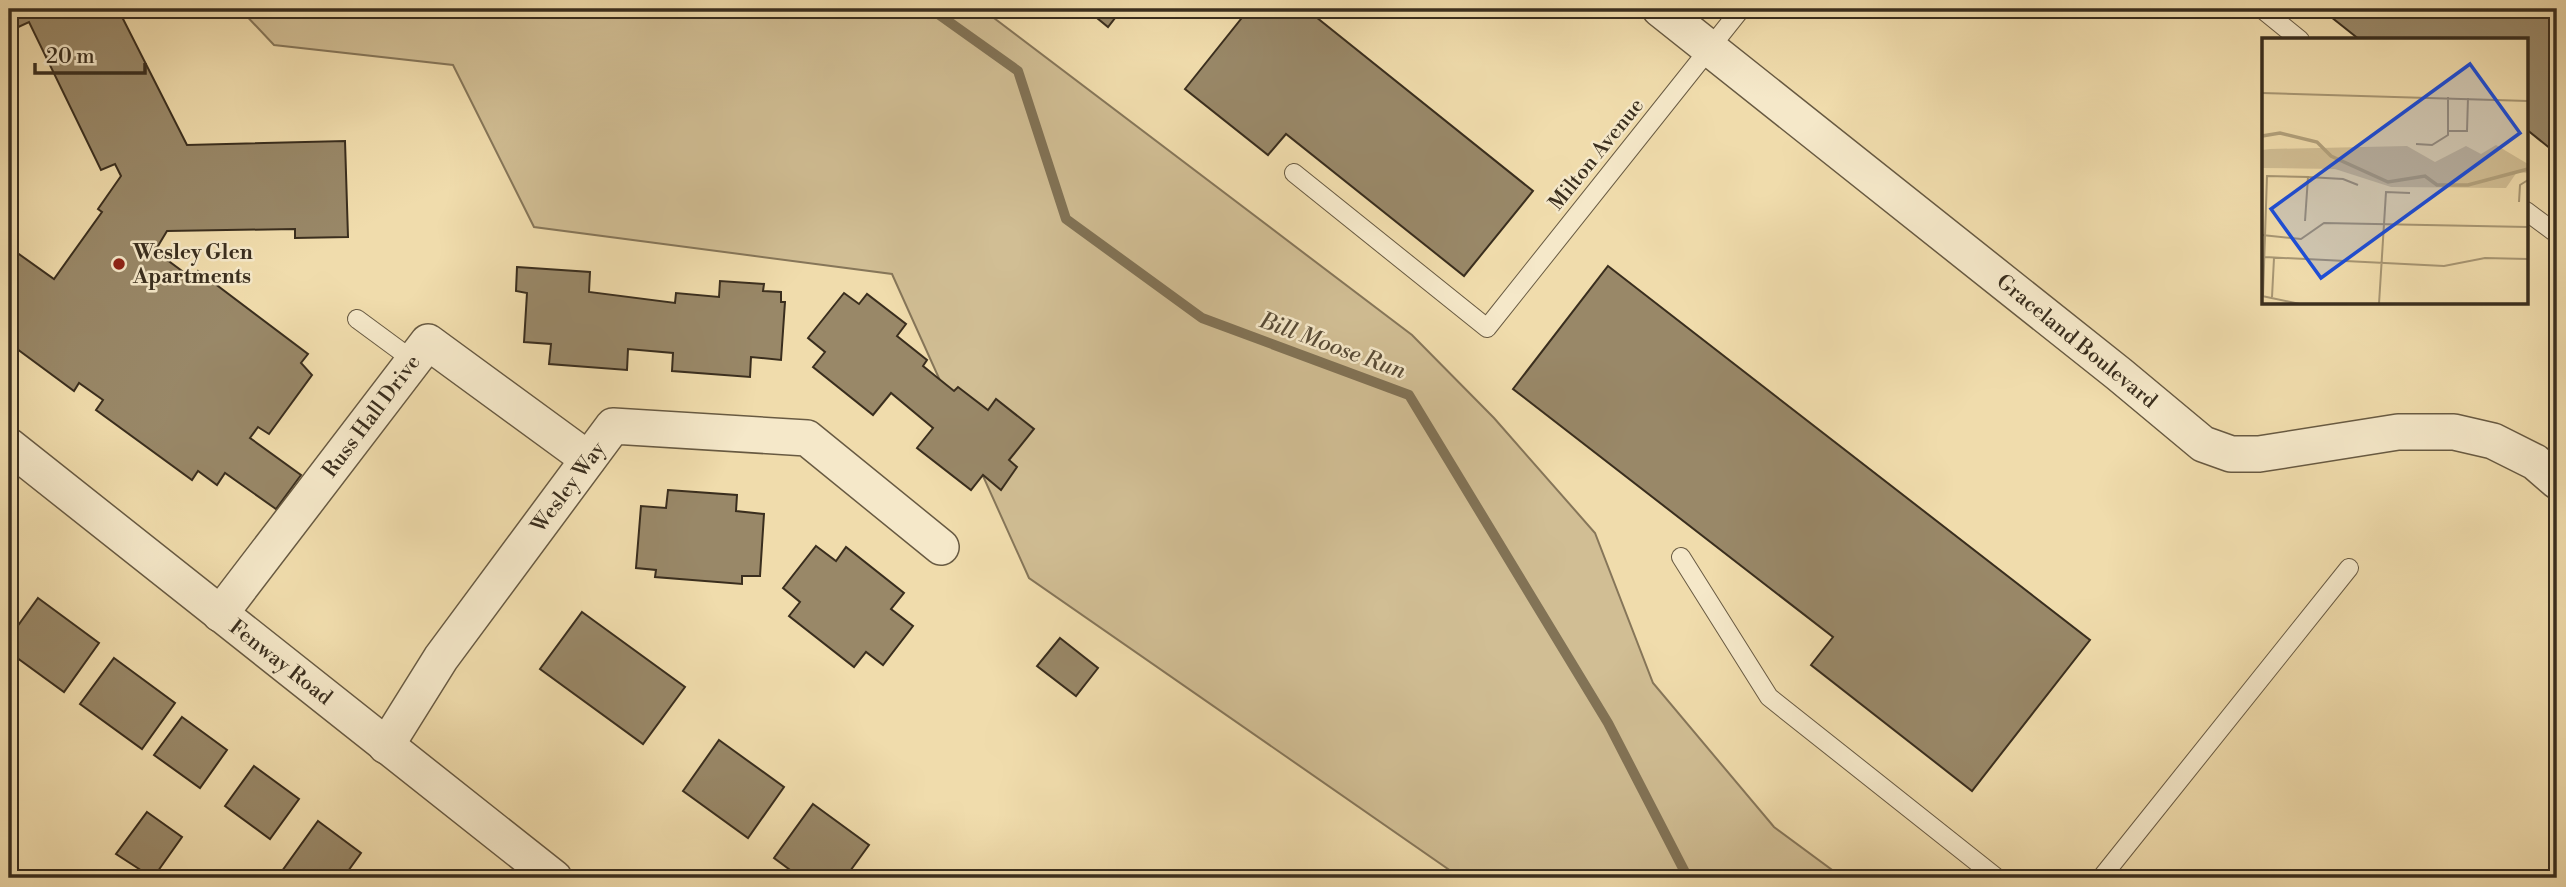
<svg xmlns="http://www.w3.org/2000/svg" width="2566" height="887" viewBox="0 0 2566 887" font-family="'Libre Bodoni',serif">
<rect width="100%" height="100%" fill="#f0dcac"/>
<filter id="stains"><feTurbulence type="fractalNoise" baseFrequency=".00286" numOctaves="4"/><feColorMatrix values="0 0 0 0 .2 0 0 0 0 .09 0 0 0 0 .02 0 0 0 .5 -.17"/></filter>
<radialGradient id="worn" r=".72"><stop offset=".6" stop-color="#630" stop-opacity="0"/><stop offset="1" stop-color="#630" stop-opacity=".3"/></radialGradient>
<path fill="#d1be94" stroke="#867659" stroke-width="2" d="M240 9H982L1412 335 1494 418 1595 533 1653 683 1774 827 1843 878H1461L1029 578 892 274 534 227 453 65 274 45Z"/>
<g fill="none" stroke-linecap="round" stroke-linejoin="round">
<path stroke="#827356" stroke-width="10" d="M931 9 1018 71 1066 219 1202 318 1409 395 1608 723 1688 878"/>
</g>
<g fill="#998868" stroke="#3a2e1e" stroke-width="2">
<path d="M9 9H118L187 145 345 141 348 237 295 238V229L167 231 155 251 193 279 198 271 308 354 301 363 312 375 269 434 258 427 250 438 301 475 276 509 225 473 217 485 198 471 192 480 96 410 103 400 79 383 74 391 9 343V247L54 279 102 212 98 209 121 176 115 164 101 170 29 22 14 29Z"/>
<path d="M1086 9H1122L1108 27Z"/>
<path d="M1249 9H1306L1533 191 1464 276 1286 134 1268 155 1185 89Z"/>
<path d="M2321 9H2557V154L2526 129V40H2360Z"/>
<path d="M1608 266 2090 640 1972 791 1811 665 1833 637 1513 389Z"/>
<path d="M517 267 590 272 589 292 675 303 676 293 719 297 720 281 764 284 763 291 781 292V302H785L781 360 751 357 750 377 672 371 673 353 628 349 627 370 549 364 551 344 524 342 527 293 516 291Z"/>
<path d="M844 293 859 304 867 294 906 324 897 336 927 360 923 366 954 391 958 387 988 410 996 399 1034 429 1009 460 1017 467 1001 490 983 475 971 490 917 448 933 428 891 393 873 415 813 367 825 352 808 338Z"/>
<path d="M668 490 737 495 736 511 764 514 760 576H742V584L655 577 656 570 636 568 641 506 666 508Z"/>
<path d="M816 546 836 561 846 547 904 593 891 609 913 626 883 665 866 652 854 667 789 616 800 602 783 588Z"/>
<path d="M38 598 99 643 64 692 9 652V638Z"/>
<path d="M582 612 685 687 643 744 540 669Z"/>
<path d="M1060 638 1098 668 1076 696 1037 666Z"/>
<path d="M114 658 175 703 142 749 80 704Z"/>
<path d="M182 717 227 750 200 788 154 755Z"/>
<path d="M719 740 784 787 748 838 683 791Z"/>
<path d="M254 766 299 799 270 839 225 806Z"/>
<path d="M813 804 869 845 845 878H801L774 858Z"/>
<path d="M147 812 182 837 153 878 116 854Z"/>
<path d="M318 821 361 853 343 878H277Z"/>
</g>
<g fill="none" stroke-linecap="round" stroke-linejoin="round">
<defs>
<g id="service">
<path d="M2262 9 2300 40"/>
<path d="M1294 173 1487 328 1741 9"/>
<path d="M2526 211 2557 234"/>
<path d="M357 319 414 361"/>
<path d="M1681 557 1769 697 1997 878"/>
<path d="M2101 878 2349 568"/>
</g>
<g id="minor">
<path d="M1660 9 2119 374 2203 444 2231 454H2259L2398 432H2454L2493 441 2535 462 2557 481"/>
<path d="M9 446 554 878"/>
<path d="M220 614 428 342 588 459"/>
<path d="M386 746 441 658 613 426 807 438 941 547"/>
</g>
</defs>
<use href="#service" stroke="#685a42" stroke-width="20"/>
<use href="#minor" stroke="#685a42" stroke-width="38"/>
<use href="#service" stroke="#f5e8c9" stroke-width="18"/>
<use href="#minor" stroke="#f5e8c9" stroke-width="35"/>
</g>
<circle fill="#8f2418" stroke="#f5e8c9" stroke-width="2.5" cx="119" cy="264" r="7"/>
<g text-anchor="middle" stroke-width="5" stroke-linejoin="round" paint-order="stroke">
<g font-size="21" fill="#3a2e1e" stroke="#f5e8c9">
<text transform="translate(1596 154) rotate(-51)" y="7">Milton Avenue</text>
<text transform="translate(2077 341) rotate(39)" y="7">Graceland Boulevard</text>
<text transform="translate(371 416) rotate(-53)" y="7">Russ Hall Drive</text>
<text transform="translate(568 487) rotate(-53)" y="7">Wesley Way</text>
<text transform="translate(281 662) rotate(38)" y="7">Fenway Road</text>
</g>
<g font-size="21" font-weight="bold" fill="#3a2e1e" stroke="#f5e8c9" text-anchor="start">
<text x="133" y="259">Wesley Glen<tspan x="133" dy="24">Apartments</tspan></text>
</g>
<g font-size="23" font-style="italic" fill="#584b36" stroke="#f5e8c9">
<text transform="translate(1333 345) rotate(20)" y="8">Bill Moose Run</text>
</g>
</g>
<g transform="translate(2262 38)">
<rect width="266" height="266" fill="#f0dcac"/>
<path d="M234 107 266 126V135L255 134 244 150 129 149 73 131 0 130V112L8 111 145 108 173 124 204 108 219 116Z" fill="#d1be94"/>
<path fill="none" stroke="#b2a17c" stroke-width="3.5" d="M0 98 18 95 55 104 69 118 126 144 163 138 175 147H206L266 131"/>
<path fill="none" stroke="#a79673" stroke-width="2" d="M0 55 266 63M186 93H205L206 60M154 106 170 107 186 97V59M46 139 81 141 96 147M257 164 258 147 266 142M0 197 39 201 62 185 266 189M3 219 182 228 223 220 266 221M0 258 38 266M1 258 5 138 46 139 43 183M10 259 12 220M117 266 124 154 148 155"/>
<path fill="#1d4ed8" fill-opacity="0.15" stroke="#1d4ed8" stroke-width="3.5" d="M208 26 258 95 59 240 9 171Z"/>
<rect width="266" height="266" fill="none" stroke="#3a2e1e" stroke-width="3.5"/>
</g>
<rect width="2566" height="887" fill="none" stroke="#f0dcac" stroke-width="35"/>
<rect x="10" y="10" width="2545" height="866" fill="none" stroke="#3a2e1e" stroke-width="3.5"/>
<rect x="18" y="18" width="2531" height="852" fill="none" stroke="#3a2e1e" stroke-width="2"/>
<path d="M35 63v10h110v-10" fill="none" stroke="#3a2e1e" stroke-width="3.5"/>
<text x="46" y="63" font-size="21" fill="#3a2e1e" stroke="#f5e8c9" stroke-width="5" paint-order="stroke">20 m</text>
<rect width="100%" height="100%" filter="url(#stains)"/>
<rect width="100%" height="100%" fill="url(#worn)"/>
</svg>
